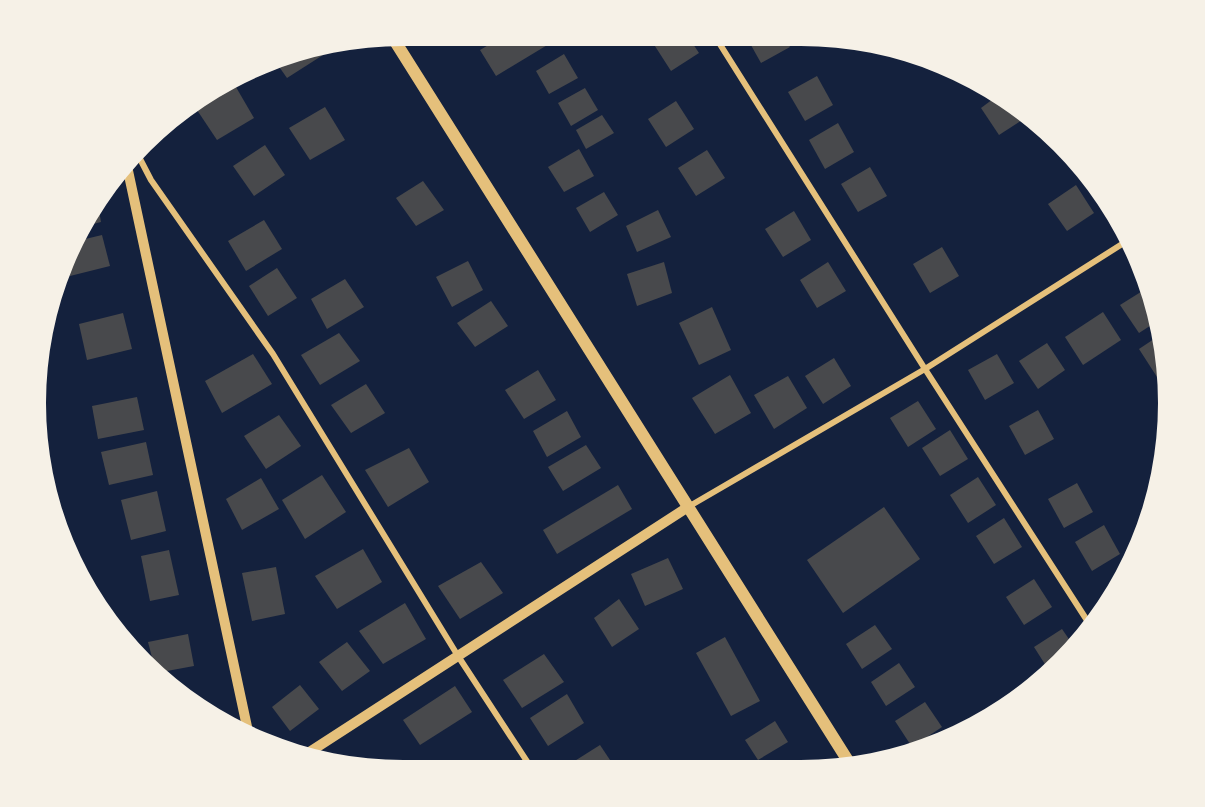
<svg xmlns="http://www.w3.org/2000/svg" width="1205" height="807" viewBox="0 0 1205 807" font-family="Roboto,sans-serif">
<rect width="100%" height="100%" fill="#14213d"/>
<g fill="#48494c">
<path d="M502 37H545L549 44 496 76 480 50Z"/>
<path d="M661 38H689L699 53 671 71 653 43Z"/>
<path d="M747 38 785 39 790 47 761 63Z"/>
<path d="M319 50 323 55 287 78 275 61 286 55Z"/>
<path d="M564 54 578 78 549 94 536 71Z"/>
<path d="M817 76 833 105 805 121 788 92Z"/>
<path d="M233 82 254 118 217 140 193 104 199 98Z"/>
<path d="M585 88 598 110 571 126 558 103Z"/>
<path d="M997 96 1027 117 999 135 981 108Z"/>
<path d="M676 101 694 129 666 147 648 119Z"/>
<path d="M325 107 345 140 310 160 289 128Z"/>
<path d="M602 115 614 133 586 149 576 130Z"/>
<path d="M838 123 854 152 825 169 809 140Z"/>
<path d="M265 145 285 175 254 196 233 166Z"/>
<path d="M579 149 594 176 564 192 548 167Z"/>
<path d="M707 150 725 178 696 196 678 168Z"/>
<path d="M870 167 887 196 858 212 841 184Z"/>
<path d="M423 181 444 210 416 226 396 198Z"/>
<path d="M1076 185 1094 213 1067 231 1048 204Z"/>
<path d="M604 192 618 215 590 232 576 208Z"/>
<path d="M98 205 101 222 85 226Z"/>
<path d="M658 210 671 237 637 252 626 226Z"/>
<path d="M794 211 811 240 783 257 765 229Z"/>
<path d="M264 220 282 249 246 271 228 241Z"/>
<path d="M102 235 110 266 70 276 66 259 77 241Z"/>
<path d="M942 247 959 276 930 293 913 264Z"/>
<path d="M468 261 483 290 452 307 436 277Z"/>
<path d="M664 262 672 293 637 306 627 274Z"/>
<path d="M828 262 846 291 817 308 800 280Z"/>
<path d="M277 268 297 298 268 316 249 286Z"/>
<path d="M345 279 364 307 327 329 311 299Z"/>
<path d="M1144 290 1153 324 1139 333 1120 305Z"/>
<path d="M491 301 508 326 475 347 457 323Z"/>
<path d="M712 307 731 350 699 365 679 323Z"/>
<path d="M1103 312 1121 340 1083 365 1065 337Z"/>
<path d="M123 313 132 349 87 360 79 324Z"/>
<path d="M339 333 360 361 320 385 301 355Z"/>
<path d="M1157 337 1166 371 1157 377 1139 349Z"/>
<path d="M1047 343 1065 370 1038 389 1019 361Z"/>
<path d="M253 354 272 384 222 413 205 381Z"/>
<path d="M997 354 1014 383 985 400 968 370Z"/>
<path d="M834 358 851 386 823 404 805 376Z"/>
<path d="M538 370 556 400 524 419 505 390Z"/>
<path d="M730 375 751 413 715 434 692 398Z"/>
<path d="M788 376 807 408 774 429 754 395Z"/>
<path d="M366 384 385 413 351 433 331 405Z"/>
<path d="M137 397 144 430 98 439 92 406Z"/>
<path d="M918 401 936 429 908 447 890 418Z"/>
<path d="M1038 410 1054 439 1025 455 1009 426Z"/>
<path d="M567 411 581 437 547 457 533 431Z"/>
<path d="M279 415 301 446 266 469 244 436Z"/>
<path d="M950 430 968 459 940 476 922 448Z"/>
<path d="M146 442 153 475 109 485 101 452Z"/>
<path d="M586 445 601 468 563 491 548 467Z"/>
<path d="M409 448 429 482 388 507 365 470Z"/>
<path d="M322 475 346 512 305 539 282 500Z"/>
<path d="M978 477 996 505 968 523 950 495Z"/>
<path d="M261 478 279 509 242 530 226 499Z"/>
<path d="M1077 483 1093 512 1064 528 1048 499Z"/>
<path d="M618 485 632 509 557 554 543 530Z"/>
<path d="M157 491 166 531 131 540 121 500Z"/>
<path d="M884 507 920 559 843 613 807 560Z"/>
<path d="M1004 518 1022 547 994 564 976 536Z"/>
<path d="M1104 525 1120 554 1092 571 1075 542Z"/>
<path d="M363 549 382 582 337 609 315 576Z"/>
<path d="M169 550 179 595 150 601 141 556Z"/>
<path d="M668 558 683 589 645 606 631 574Z"/>
<path d="M481 562 503 593 460 619 438 586Z"/>
<path d="M276 567 285 614 252 621 242 573Z"/>
<path d="M1034 579 1052 607 1024 625 1006 597Z"/>
<path d="M619 599 639 629 612 647 594 618Z"/>
<path d="M405 603 426 639 383 664 359 631Z"/>
<path d="M875 625 892 649 862 669 846 644Z"/>
<path d="M1062 629 1075 648 1048 669 1034 647Z"/>
<path d="M188 634 194 666 156 673 148 642Z"/>
<path d="M725 637 760 701 731 716 696 653Z"/>
<path d="M347 642 370 671 342 691 319 662Z"/>
<path d="M544 654 564 682 522 708 503 680Z"/>
<path d="M899 663 915 687 886 706 871 682Z"/>
<path d="M300 685 319 709 290 731 272 707Z"/>
<path d="M455 686 472 712 420 745 403 720Z"/>
<path d="M567 694 584 723 548 746 530 718Z"/>
<path d="M925 702 942 727 912 747 895 721Z"/>
<path d="M775 721 788 742 758 760 745 740Z"/>
<path d="M600 745 614 766 610 769H562Z"/>
</g>
<g fill="none" stroke-linecap="round" stroke-linejoin="round">
<g stroke="#e5c07b" stroke-width="6">
<path d="M716 38 925 369 1090 625"/>
<path d="M138 155 151 180 273 354 458 656 532 769"/>
<path d="M688 507 925 369 1130 239"/>
</g>
<g stroke="#e5c07b" stroke-width="10">
<path d="M127 166 249 736"/>
<path d="M308 753 688 507"/>
</g>
<path stroke="#e5c07b" stroke-width="12" d="M393 38 850 764"/>
</g>
<path d="M0 0H1205V807H0ZM403 46H801A357 357 0 0 1 1158 403V403A357 357 0 0 1 801 760H403A357 357 0 0 1 46 403V403A357 357 0 0 1 403 46Z" fill="#f6f1e7" fill-rule="evenodd"/>
</svg>
